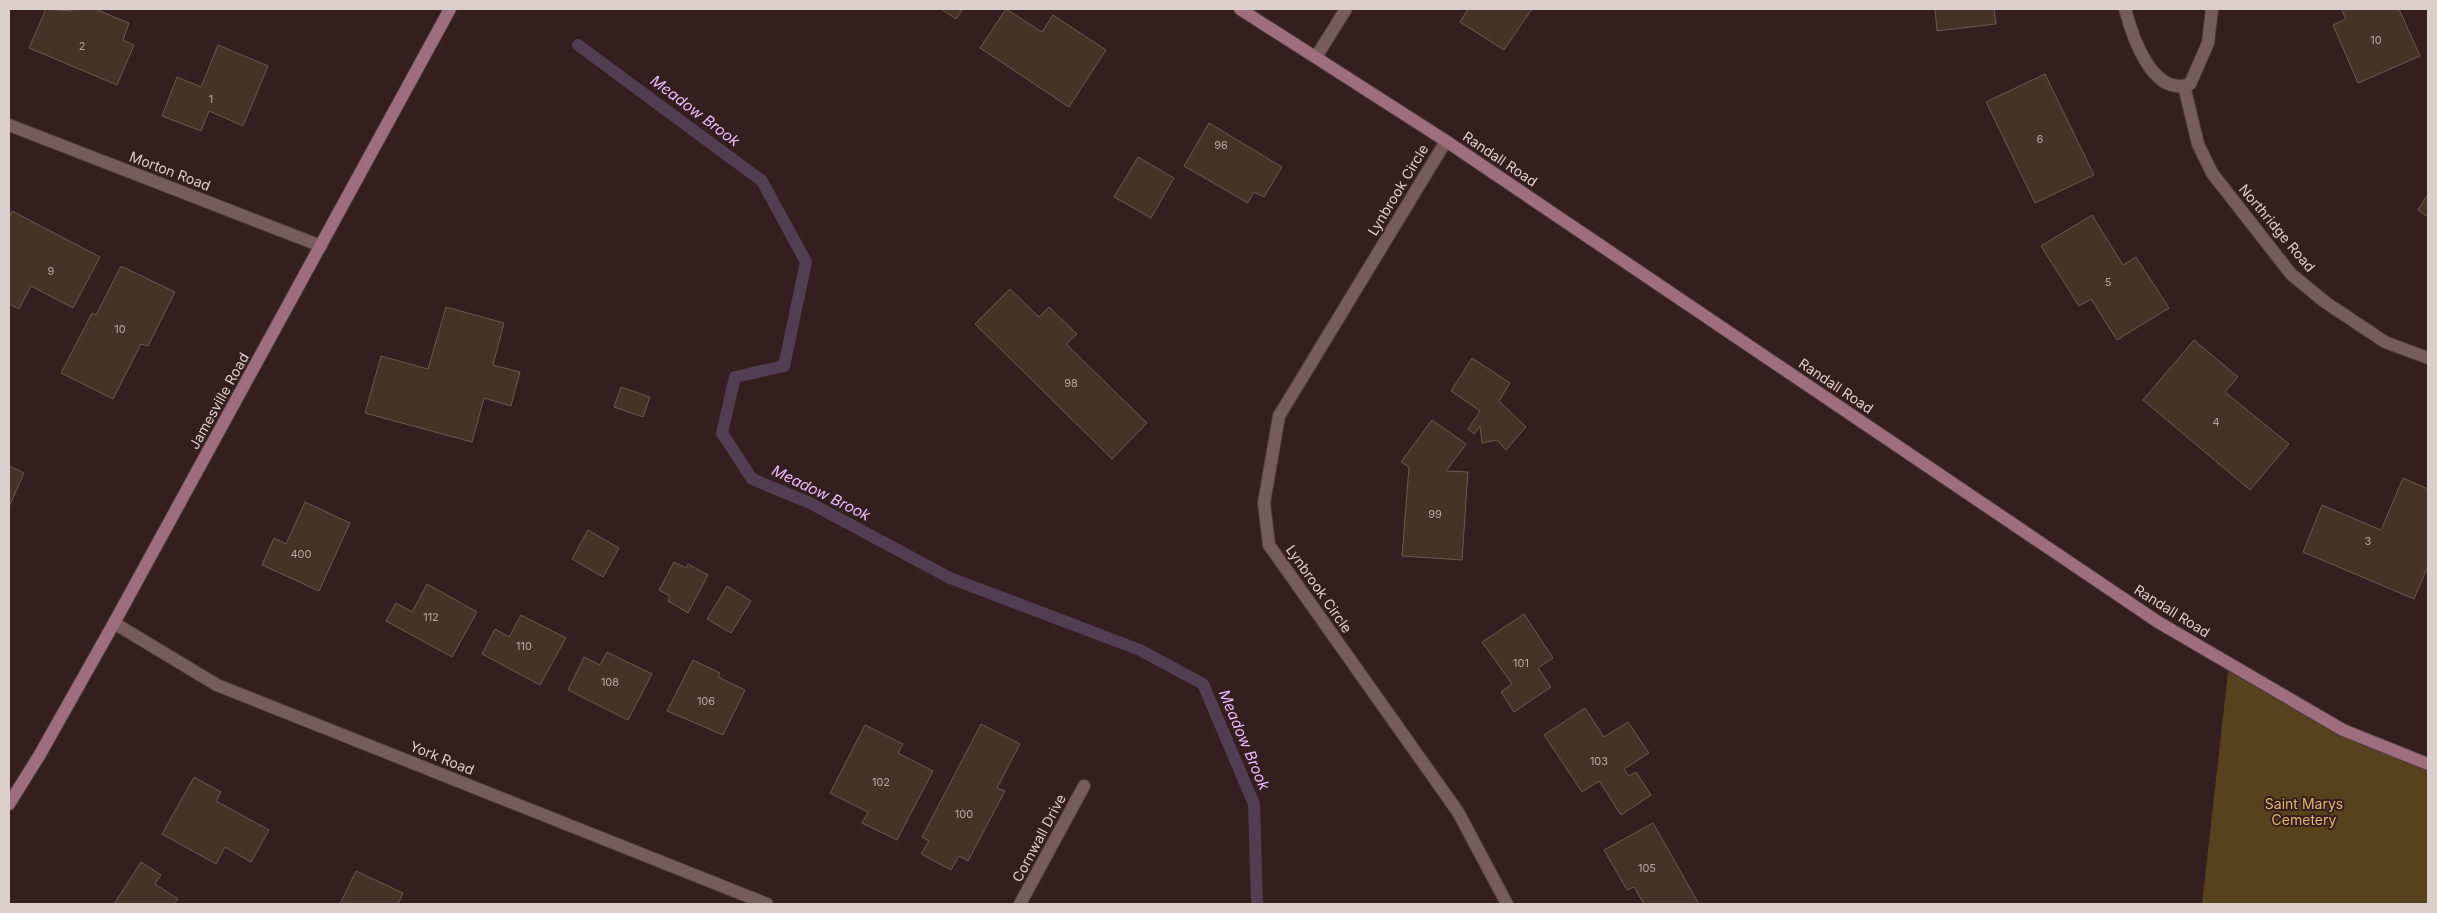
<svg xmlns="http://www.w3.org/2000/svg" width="2437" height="913" viewBox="0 0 2437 913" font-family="Inter,sans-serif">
<rect width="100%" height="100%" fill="#341e1f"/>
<path fill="#58421e" d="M2229 663 2343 730 2428 764V904H2202Z"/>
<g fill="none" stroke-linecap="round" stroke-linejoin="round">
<path stroke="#523e53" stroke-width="12" d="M578 45 762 181 806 262 784 366 735 377 722 433 752 479 810 503 950 578 1140 650 1203 684 1254 804 1257 904"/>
</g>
<g fill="#463328" stroke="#6e584d">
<path d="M46 9 72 11 73 9H95L129 23 123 40 134 45 117 85 29 48Z"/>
<path d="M941 9H963L956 19Z"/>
<path d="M1006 9 1042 32 1053 15 1106 50 1069 107 980 48Z"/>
<path d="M1468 9H1532L1504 50 1460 22Z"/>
<path d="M1935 9H1994L1996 24 1937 31Z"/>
<path d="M2341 9H2399L2420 56 2358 83 2333 25 2346 19Z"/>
<path d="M218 45 268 66 243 126 209 111 201 131 162 116 177 77 201 87Z"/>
<path d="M2045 74 2094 175 2035 203 1986 102Z"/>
<path d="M1209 123 1282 167 1264 197 1254 192 1248 203 1184 166Z"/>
<path d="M1138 157 1174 178 1151 218 1114 197Z"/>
<path d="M2428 194V217L2418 210Z"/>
<path d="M12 211 100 257 73 308 31 286 19 309 9 304V218Z"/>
<path d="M2092 215 2123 265 2136 257 2169 308 2117 340 2091 299 2079 306 2041 246Z"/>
<path d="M121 266 175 292 148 346 141 344 113 399 61 373 92 313 96 315Z"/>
<path d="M1010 289 1039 317 1049 307 1077 334 1066 344 1147 423 1112 459 975 324Z"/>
<path d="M446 307 504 323 493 365 520 372 511 406 484 398 472 442 365 413 381 356 428 369Z"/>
<path d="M2194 340 2238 377 2225 392 2289 444 2250 490 2143 400Z"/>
<path d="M1472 358 1510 383 1499 401 1526 427 1506 450 1497 440 1482 443 1480 426 1474 434 1468 429 1480 411 1451 391Z"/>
<path d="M621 387 650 397 643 417 614 407Z"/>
<path d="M1432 420 1466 444 1446 471 1468 472 1462 560 1402 556 1409 467 1401 462Z"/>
<path d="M9 466 24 473 9 507Z"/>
<path d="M2403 478 2428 489V566L2414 599 2303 552 2322 505 2381 530Z"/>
<path d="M305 502 350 523 319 591 262 565 274 538 286 544Z"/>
<path d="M588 530 619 548 603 577 572 559Z"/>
<path d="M674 562 686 568 688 564 708 575 688 613 668 601 670 596 659 590Z"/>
<path d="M427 584 477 612 452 657 386 621 396 603 412 612Z"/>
<path d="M727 586 751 601 731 633 707 619Z"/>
<path d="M1524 614 1553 658 1538 668 1551 687 1514 712 1501 692 1512 684 1482 642Z"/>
<path d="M521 615 566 638 540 685 482 654 495 629 509 637Z"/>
<path d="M607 652 652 674 628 720 568 690 584 657 600 665Z"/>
<path d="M693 660 720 673 718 677 745 690 723 735 667 711Z"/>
<path d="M1585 708 1604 737 1628 722 1649 753 1624 769 1629 776 1636 772 1651 795 1621 815 1599 781 1582 792 1544 735Z"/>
<path d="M981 724 1020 744 997 788 1005 791 968 861 959 856 951 870 921 854 929 841 922 837Z"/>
<path d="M865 725 903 744 898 753 933 771 897 840 862 823 868 812 830 793Z"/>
<path d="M194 777 221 792 216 801 269 830 251 862 225 847 216 864 162 834Z"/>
<path d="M1653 823 1699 904H1644L1634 887 1627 890 1604 850Z"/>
<path d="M141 862 161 875 155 884 178 899 174 904H114Z"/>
<path d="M356 871 403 893 398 904H340Z"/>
</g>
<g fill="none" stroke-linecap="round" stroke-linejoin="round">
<defs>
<g id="street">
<path d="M2125 9C2132 35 2152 98 2190 84L2208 43 2212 9"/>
<path d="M1316 57 1346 9"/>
<path d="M2184 86 2198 144 2212 173 2291 274 2325 302 2385 342 2428 358"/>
<path d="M9 125 321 246"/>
<path d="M1446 141 1279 416 1264 503 1269 545 1458 812 1507 904"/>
<path d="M114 623 217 685 767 904"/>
<path d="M1020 904 1084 786"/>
</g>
<g id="secondary">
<path d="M1240 9 1446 141 2158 622 2343 730 2428 764"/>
<path d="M9 804 39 756 114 623 450 9"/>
</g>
</defs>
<use href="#street" stroke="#4d3b3c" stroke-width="14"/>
<use href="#secondary" stroke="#4d3b3c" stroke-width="14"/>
<use href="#street" stroke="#765c5c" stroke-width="12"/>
<use href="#secondary" stroke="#9e6d7e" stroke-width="12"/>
</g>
<g text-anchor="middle" stroke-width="4" stroke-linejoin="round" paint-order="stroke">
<g font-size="11" fill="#b7a7a4">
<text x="2376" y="44">10</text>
<text x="82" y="50">2</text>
<text x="211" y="103">1</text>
<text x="2040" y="143">6</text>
<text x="1221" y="149">96</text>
<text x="51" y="275">9</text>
<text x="2108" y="286">5</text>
<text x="120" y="333">10</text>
<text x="1071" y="387">98</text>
<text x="2216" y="426">4</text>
<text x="1435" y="518">99</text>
<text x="2368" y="545">3</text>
<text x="301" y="558">400</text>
<text x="431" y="621">112</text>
<text x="524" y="650">110</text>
<text x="1521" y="667">101</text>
<text x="610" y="686">108</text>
<text x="706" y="705">106</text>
<text x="1599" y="765">103</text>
<text x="881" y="786">102</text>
<text x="964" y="818">100</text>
<text x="1647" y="872">105</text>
</g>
<g font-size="14" fill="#ddcece" stroke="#341e1f">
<text transform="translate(1500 159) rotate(34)" y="5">Randall Road</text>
<text transform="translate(170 171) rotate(21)" y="5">Morton Road</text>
<text transform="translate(1398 190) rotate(-59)" y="5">Lynbrook Circle</text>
<text transform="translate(2277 228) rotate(50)" y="5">Northridge Road</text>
<text transform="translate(1836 386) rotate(34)" y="5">Randall Road</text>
<text transform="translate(219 401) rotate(-61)" y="5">Jamesville Road</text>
<text transform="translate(1319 589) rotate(55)" y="5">Lynbrook Circle</text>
<text transform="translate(2172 611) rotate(32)" y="5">Randall Road</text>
<text transform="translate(442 758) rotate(22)" y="5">York Road</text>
<text transform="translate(1039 838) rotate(-62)" y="5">Cornwall Drive</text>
</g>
<g font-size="14" fill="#e2b670" stroke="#341e1f">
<text x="2304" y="809">Saint Marys<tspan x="2304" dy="16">Cemetery</tspan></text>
</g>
<g font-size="15" font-style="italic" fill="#edbcfd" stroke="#341e1f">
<text transform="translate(695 111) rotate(37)" y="5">Meadow Brook</text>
<text transform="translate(821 493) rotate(26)" y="5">Meadow Brook</text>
<text transform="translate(1244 740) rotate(67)" y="5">Meadow Brook</text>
</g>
</g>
<rect width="2437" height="913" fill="none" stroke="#ddcece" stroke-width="20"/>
</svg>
